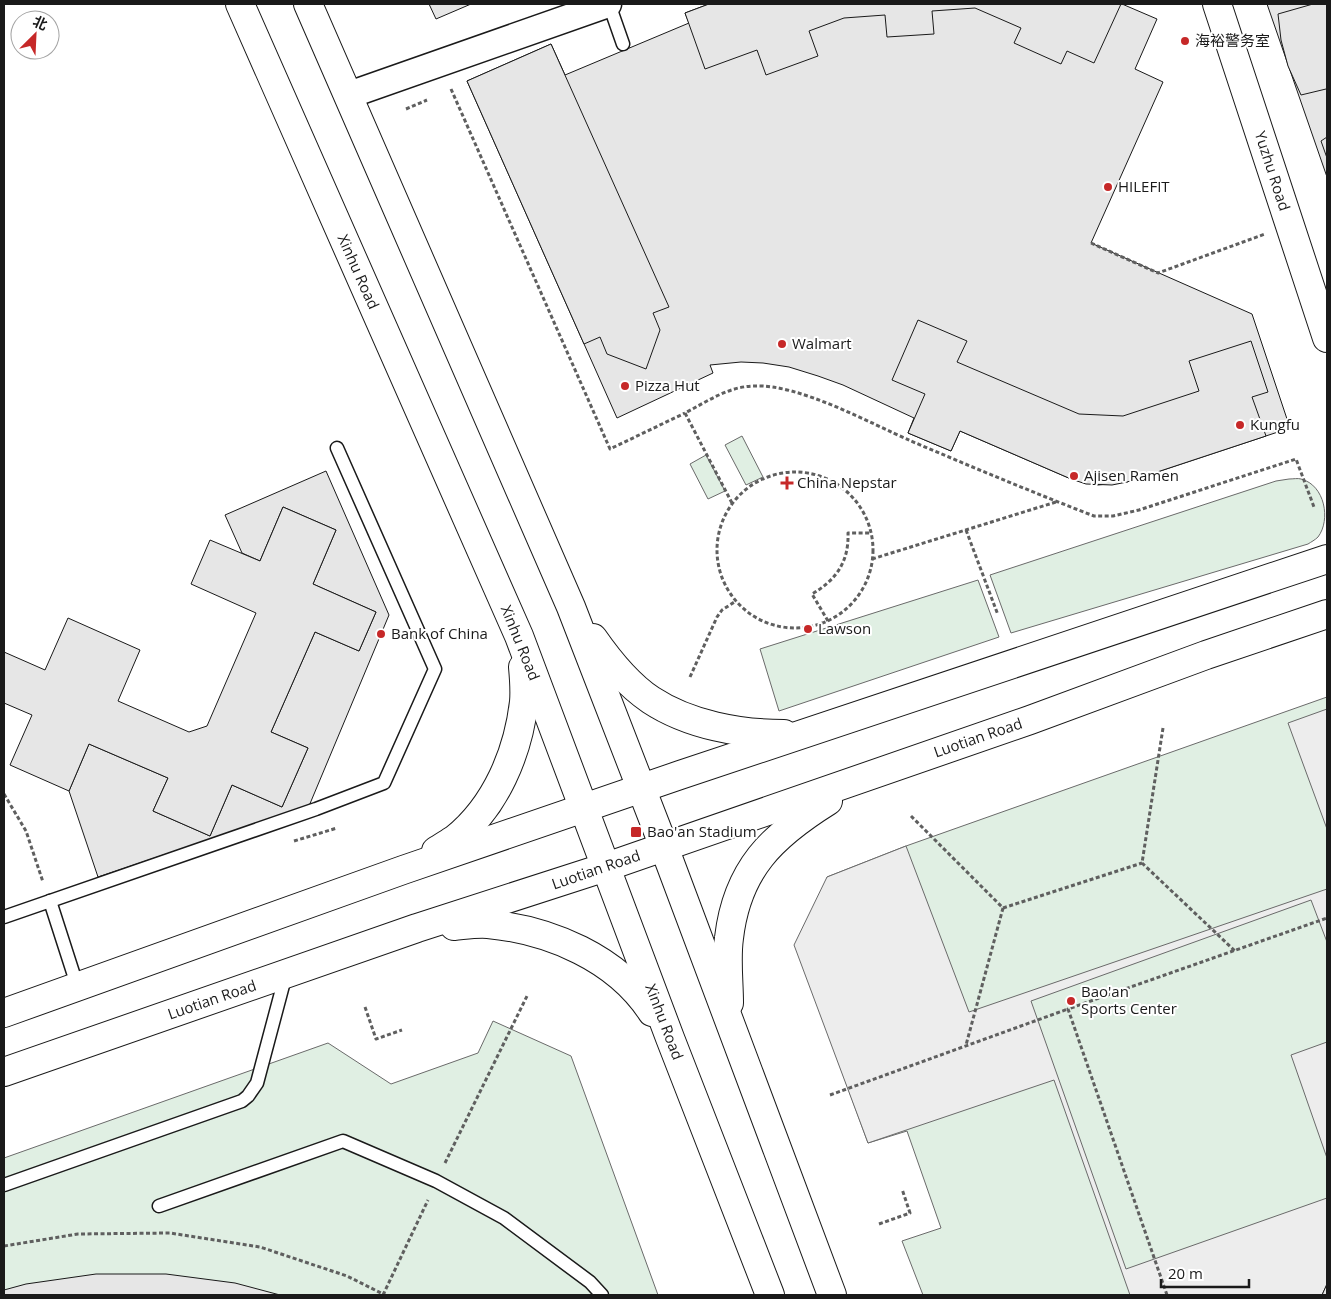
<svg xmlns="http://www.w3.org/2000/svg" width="1331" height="1299" viewBox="0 0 1331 1299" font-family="'Open Sans','Noto Sans SC',sans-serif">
<rect width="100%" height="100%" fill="#fff"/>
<g fill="#e0efe3" stroke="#6a6a6a">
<path d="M742 436 763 477 746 485 725 445Z"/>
<path d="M706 455 725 491 708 499 690 464Z"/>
<path d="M1289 479C1293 479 1298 478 1301 479 1325 485 1331 520 1318 537 1315 540 1311 542 1308 544L1011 633 990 575 1276 481Z"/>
<path d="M978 580 999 637 779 711 760 649Z"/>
<path d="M1327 697V1295H923L902 1241 941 1228 907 1131 868 1143 837 1058 827 877 906 846Z"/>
<path d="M493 1021 571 1056 658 1295H4V1158L328 1043 391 1084 478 1053Z"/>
</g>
<g fill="#ededed" stroke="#6a6a6a">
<path d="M1327 709V829L1288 723Z"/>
<path d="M906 846 969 1012 1327 889V942L1311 900 1031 1001 1126 1269 1327 1198V1284L1322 1295H1130L1054 1080 868 1143 794 945 827 877Z"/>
<path d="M1327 1042V1158L1291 1055Z"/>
</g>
<g fill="#e6e6e6" stroke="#1a1a1a">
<path d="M429 4H471L436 19Z"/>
<path d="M709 4H1122L1157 19 1135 69 1163 82 1091 243 1252 314 1290 428 1127 482 1098 485 1071 479 960 431 951 451 908 433 914 418 843 385 818 376 789 367 763 363 741 362 710 365 713 373 617 418 467 81 551 44 565 75 689 23 685 13Z"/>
<path d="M709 4H1121L1094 63 1067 51 1061 64 1014 43 1021 28 975 8 932 11 934 34 887 37 885 15 844 18 809 31 818 56 766 75 757 50 705 69 685 13Z"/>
<path d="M1267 4H1327V177Z"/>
<path d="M1313 4H1327V90L1326 89 1301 95 1288 66 1281 40 1278 14Z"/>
<path d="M551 44 669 307 653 313 660 330 646 369 607 354 600 337 584 344 467 81Z"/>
<path d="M1327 137V158L1321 141Z"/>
<path d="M918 320 967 341 957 362 1079 414 1123 416 1199 391 1189 361 1251 341 1268 392 1252 397 1266 436 1127 482 1112 485 1086 484 1071 479 960 431 951 451 908 433 925 394 892 380Z"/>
<path d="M326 471 389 615 309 806 98 877 69 791 89 744 168 778 153 811 210 836 232 785 282 807 308 748 271 732 315 632 359 651 376 612 313 584 336 530 283 507 260 561 242 553 225 515Z"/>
<path d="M283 507 336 530 313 584 376 612 359 651 315 632 271 732 308 748 282 807 232 785 210 836 153 811 168 778 89 744 69 791 10 765 32 715 4 703V652L45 670 68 618 140 650 118 701 189 732 207 726 256 613 191 584 210 540 260 561Z"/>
<path d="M96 1274H166L235 1283 280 1295H4V1290L26 1284Z"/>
<path d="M1327 1284V1295H1322Z"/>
</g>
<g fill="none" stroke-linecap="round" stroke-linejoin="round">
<defs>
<g id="lane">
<path d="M609 4 623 44"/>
<path d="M50 901 78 988"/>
<path d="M4 917 316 809 384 783 435 669 337 448"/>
<path d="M4 1185 242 1101 248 1096 257 1083 286 974"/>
<path d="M159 1206 343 1141 436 1181 504 1218 590 1282 602 1295"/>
</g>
<path id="street" d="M349 95 608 4"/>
<g id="secondary">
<path d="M240 4 519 636 670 1038 770 1295"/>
<path d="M308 4 571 607 664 847 832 1295"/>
<path d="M1217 4 1327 338"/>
<path d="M593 638C609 661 627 684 651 700 689 725 740 734 784 734"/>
<path d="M436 851C442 847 449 843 455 839 496 806 518 753 524 702 525 691 524 678 523 667"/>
<path d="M454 926C465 925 477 923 488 924 550 930 617 958 652 1012"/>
<path d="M729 1003C729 982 726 959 729 938 737 869 772 836 828 801"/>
<path d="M4 1013 403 870 680 775 1327 559"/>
<path d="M4 1072 417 928 606 867 1030 720 1206 655 1327 614"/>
</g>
</defs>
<use href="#lane" stroke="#1a1a1a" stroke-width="15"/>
<use href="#street" stroke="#1a1a1a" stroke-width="29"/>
<use href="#secondary" stroke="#1a1a1a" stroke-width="30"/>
<g stroke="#5f5f5f" stroke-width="3" stroke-dasharray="4 2.5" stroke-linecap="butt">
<path d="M451 89 610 449 685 413"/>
<path d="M406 109 427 100"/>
<path d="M1091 243 1158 273 1265 234"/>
<circle cx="795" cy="550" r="78"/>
<path d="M732 503 685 413C708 401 729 386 755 386 799 384 870 423 911 441 972 467 1032 492 1094 516H1113L1139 510 1296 459 1314 507"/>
<path d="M966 530 998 615"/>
<path d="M872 559 1056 502"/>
<path d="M828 621 812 594C836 580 849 562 848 533H871"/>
<path d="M690 677 717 617 722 610 736 601"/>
<path d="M1163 728 1142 863 1235 951"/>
<path d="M4 794 26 831 43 882"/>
<path d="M911 816 1003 908 966 1045"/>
<path d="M294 841 337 828"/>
<path d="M1003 908 1142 863"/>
<path d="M365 1007 376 1039 402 1030"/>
<path d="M830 1095 1068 1009"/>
<path d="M445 1163 527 996"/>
<path d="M879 1224 910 1213 902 1189"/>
<path d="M4 1246 78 1234 170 1233 260 1247 347 1276 385 1295"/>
<path d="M383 1295 428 1200"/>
<path d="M1167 1295 1068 1009 1327 918"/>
</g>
<use href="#lane" stroke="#fff" stroke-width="12"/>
<use href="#street" stroke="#fff" stroke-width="26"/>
<use href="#secondary" stroke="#fff" stroke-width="28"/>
</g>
<g fill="#c62828" stroke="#fff" stroke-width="2">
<circle cx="1185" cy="41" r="5"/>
<circle cx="1108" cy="187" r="5"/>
<circle cx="782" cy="344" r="5"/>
<circle cx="625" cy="386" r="5"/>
<circle cx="1240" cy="425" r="5"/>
<circle cx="1074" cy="476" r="5"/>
<path d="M784.5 475.5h5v5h5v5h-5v5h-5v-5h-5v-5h5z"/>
<circle cx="808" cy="629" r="5"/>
<circle cx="381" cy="634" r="5"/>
<rect x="630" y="826" width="12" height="12" rx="2.5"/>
<circle cx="1071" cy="1001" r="5"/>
</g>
<g text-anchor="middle" stroke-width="4" stroke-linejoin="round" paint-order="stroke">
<g font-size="15" fill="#1a1a1a" stroke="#fff" text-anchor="start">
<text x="1195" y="46">海裕警务室</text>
<text x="1118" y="192">HILEFIT</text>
<text x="792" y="349">Walmart</text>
<text x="635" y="391">Pizza Hut</text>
<text x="1250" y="430">Kungfu</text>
<text x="1084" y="481">Ajisen Ramen</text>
<text x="797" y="488">China Nepstar</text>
<text x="818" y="634">Lawson</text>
<text x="391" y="639">Bank of China</text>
<text x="647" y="837">Bao'an Stadium</text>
<text x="1081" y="997">Bao'an<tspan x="1081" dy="17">Sports Center</tspan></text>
</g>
<g font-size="15" fill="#1a1a1a" stroke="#fff">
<text transform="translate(1272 171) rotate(72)" y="5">Yuzhu Road</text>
<text transform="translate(358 272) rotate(66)" y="5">Xinhu Road</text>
<text transform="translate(520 643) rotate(68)" y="5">Xinhu Road</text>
<text transform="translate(978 738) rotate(-19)" y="5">Luotian Road</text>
<text transform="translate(596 870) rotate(-19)" y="5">Luotian Road</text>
<text transform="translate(212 1000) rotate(-19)" y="5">Luotian Road</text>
<text transform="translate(664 1022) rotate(69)" y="5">Xinhu Road</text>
</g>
</g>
<rect width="1331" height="1299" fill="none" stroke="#1a1a1a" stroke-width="10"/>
<g transform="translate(35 35) rotate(24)"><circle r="24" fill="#ffffff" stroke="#a3a3a3"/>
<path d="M0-4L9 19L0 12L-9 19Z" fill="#c62828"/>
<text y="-8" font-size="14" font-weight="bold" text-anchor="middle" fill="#1a1a1a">北</text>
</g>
<path d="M1161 1279v8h88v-8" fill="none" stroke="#1a1a1a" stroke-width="2.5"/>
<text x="1168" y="1279" font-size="15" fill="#1a1a1a" stroke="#ffffff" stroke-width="4" paint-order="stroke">20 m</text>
</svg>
